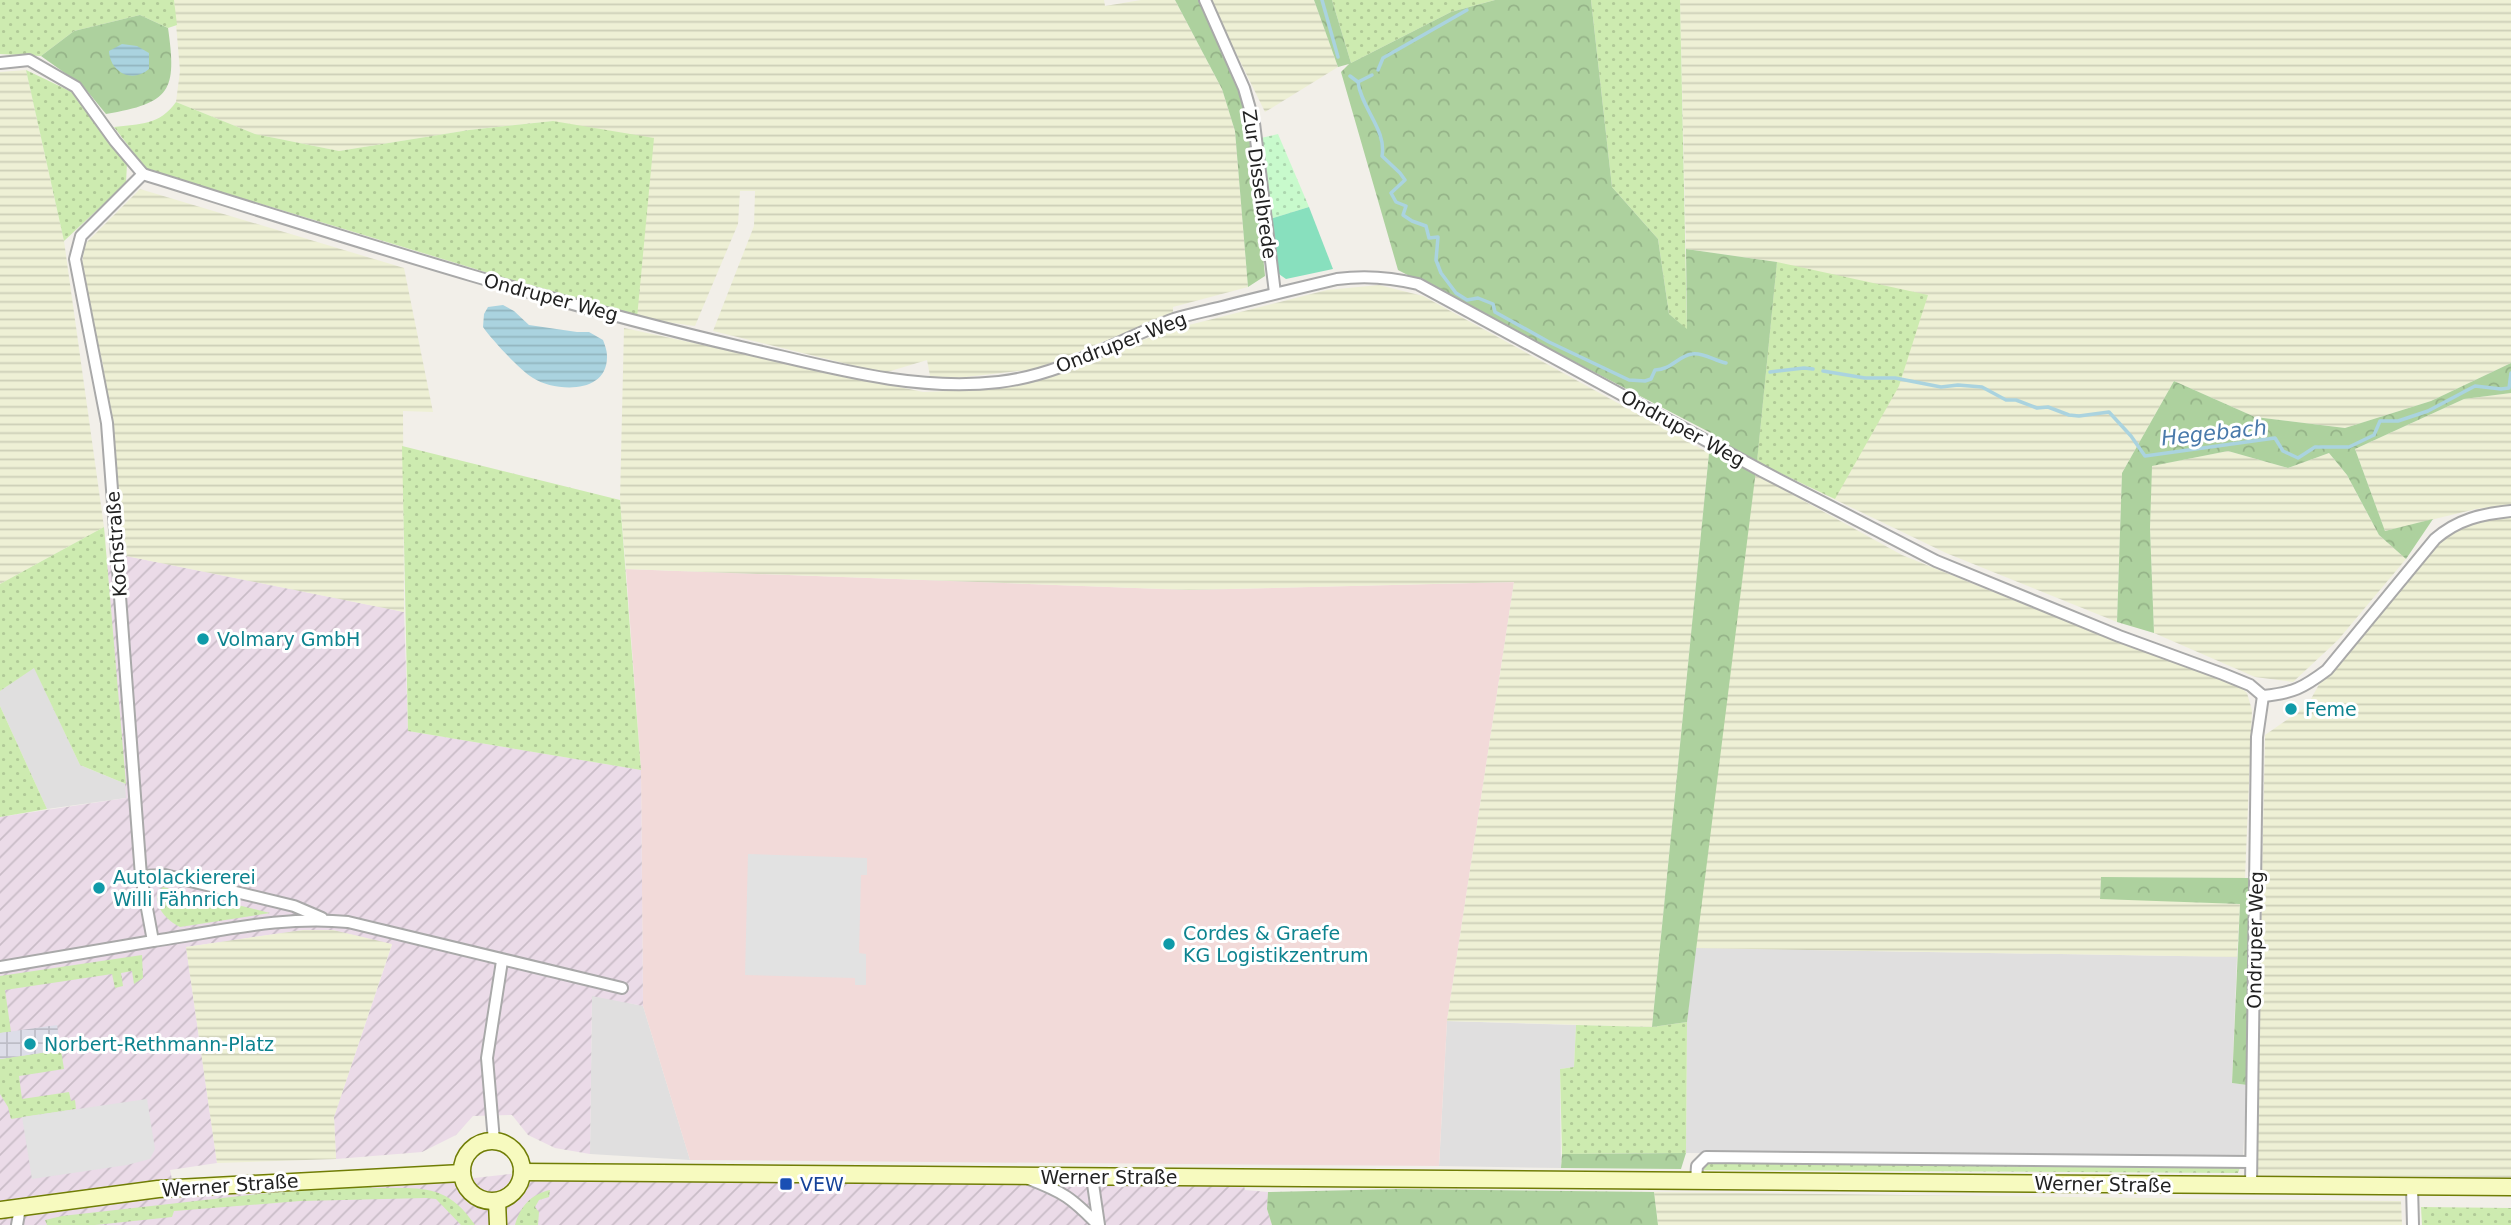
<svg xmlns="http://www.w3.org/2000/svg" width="2511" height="1225" viewBox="0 0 2511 1225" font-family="'DejaVu Sans',sans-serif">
<defs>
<pattern id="industrial-furrows" width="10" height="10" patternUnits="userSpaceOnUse" patternTransform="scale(1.75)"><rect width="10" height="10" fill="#ebdbe8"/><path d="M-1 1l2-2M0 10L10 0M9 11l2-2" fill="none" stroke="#c9bcc7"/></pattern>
<pattern id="farmland-rules" width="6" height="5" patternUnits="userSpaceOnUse" patternTransform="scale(1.75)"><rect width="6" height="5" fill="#eef0d5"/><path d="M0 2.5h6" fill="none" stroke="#ccceb7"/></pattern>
<pattern id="grass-dots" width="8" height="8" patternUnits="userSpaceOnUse" patternTransform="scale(1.75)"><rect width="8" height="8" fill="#cdebb0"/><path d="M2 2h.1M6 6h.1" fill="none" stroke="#b0c997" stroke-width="1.8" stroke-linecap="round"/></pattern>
<pattern id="forest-crowns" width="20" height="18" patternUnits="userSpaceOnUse" patternTransform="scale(1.75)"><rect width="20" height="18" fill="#add19e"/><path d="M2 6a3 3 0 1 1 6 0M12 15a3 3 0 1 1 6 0" fill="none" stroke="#95b388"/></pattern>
<pattern id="park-dots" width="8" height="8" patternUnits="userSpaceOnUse" patternTransform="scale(1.75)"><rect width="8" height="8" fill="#c8facc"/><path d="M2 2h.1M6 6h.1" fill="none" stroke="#acd6af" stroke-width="1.8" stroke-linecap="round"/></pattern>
<pattern id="plaza-grid" width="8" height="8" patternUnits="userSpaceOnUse" patternTransform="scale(1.75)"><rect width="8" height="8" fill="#dddde8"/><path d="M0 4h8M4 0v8" fill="none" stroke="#bdbdc7"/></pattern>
<pattern id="water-rules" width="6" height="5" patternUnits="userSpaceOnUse" patternTransform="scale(1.75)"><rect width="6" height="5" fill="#aad3df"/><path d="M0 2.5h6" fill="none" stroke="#92b5bf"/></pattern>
</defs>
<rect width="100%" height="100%" fill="#f2efe9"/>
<g fill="#e0dfdf">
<path d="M34 667 80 765 126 784V798L47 809 0 706V691Z"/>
<path d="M1694 948 2237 957 2232 1083 2247 1085 2243 1156 1686 1153 1687 1022Z"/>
<path d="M592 995 643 1006 690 1160 590 1154Z"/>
<path d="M1447 1021 1576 1025 1574 1067 1560 1069 1561 1168 1439 1166Z"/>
</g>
<path fill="#f2dad9" d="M626 569 1189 590 1514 582 1447 1021 1439 1166 690 1160 643 1006 641 770Z"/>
<path fill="url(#industrial-furrows)" d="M126 556 404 612 408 731 641 770 643 1006 592 996 590 1154 555 1148 528 1135 512 1115 473 1116 456 1135 422 1152 336 1159 334 1117 392 945 333 930H303L186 947 217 1163 170 1170 176 1198 314 1184 457 1180 527 1172 1086 1180 1244 1186 1245 1190 1268 1192 1267 1209 1272 1225H0V817L126 798 107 564Z"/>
<g fill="url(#farmland-rules)">
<path d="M174 0H1104L1105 6 1141 0H1175L1222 89 1235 131 1248 287 1173 307V313L1036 369 931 381 927 360 884 373 713 331 754 226 755 191H740L738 224 695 326 637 318 553 121 469 130 339 151 255 134 176 102 180 71Z"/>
<path d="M1210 0H1314L1338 67 1265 112Z"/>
<path d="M1680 0H2511V363L2431 401 2345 428 2255 417 2174 381 2122 473 2117 622 1946 553 1757 462 1777 262 1686 249Z"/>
<path d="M26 70 64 241 104 527 0 584V72Z"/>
<path d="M140 189 404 268 433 412 403 411 404 612 126 556 103 365 81 270 85 244Z"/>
<path d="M1379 285 1423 296 1709 453 1652 1027 1447 1021 1514 582 1189 590 626 569 620 500 624 328 923 392 976 390 1034 380 1173 329 1327 290Z"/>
<path d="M2511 393V505L2476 509 2385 531 2355 449 2464 399Z"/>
<path d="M2228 451 2288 468 2329 453 2347 475 2379 535 2406 559 2338 640 2293 682 2255 677 2154 633 2150 528 2151 466Z"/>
<path d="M1755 474 1902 555 2112 640 2232 680 2247 693 2252 710 2245 878 2101 877 2100 898 2240 904 2237 957 1694 948Z"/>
<path d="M2511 512V1177L2256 1175 2265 735 2307 706 2327 670 2449 527Z"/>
<path d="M303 930H333L392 944 334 1117 336 1159 217 1163 186 947Z"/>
<path d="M1654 1192 2401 1201 2402 1225H1658Z"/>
</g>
<g fill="url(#grass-dots)">
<path d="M0 0H174L177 25 168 28 140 15 74 31 41 56 0 54Z"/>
<path d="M1332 0H1495L1451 12 1351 63Z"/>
<path d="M1591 0H1680L1687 330 1669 314 1658 239 1612 187Z"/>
<path d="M26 70 74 93 127 163 126 183 64 241Z"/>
<path d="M176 102 255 134 339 151 469 130 553 121 654 138 637 318 146 169 114 127C140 124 160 125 176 102Z"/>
<path d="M1777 262 1928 295 1899 386 1835 499 1757 462Z"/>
<path d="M402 446 620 500 641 770 408 731Z"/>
<path d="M104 527 126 784 80 765 34 668 0 691V584Z"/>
<path d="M0 706 47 809 0 817Z"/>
<path d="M163 887 270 913 180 927C167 921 147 901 163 887Z"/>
<path d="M142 955 143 978 134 984 132 971 121 973 123 986 115 988 112 974 5 990 11 1032 0 1033V976Z"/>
<path d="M1687 1022 1686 1153 1562 1154 1560 1069 1574 1067 1576 1025 1652 1027Z"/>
<path d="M61 1050 64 1069 19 1076 22 1099 69 1092 71 1101 75 1100 76 1109 11 1119 8 1107 0 1094V1059Z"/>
<path d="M1712 1161 2241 1165 2238 1173 1703 1170 1706 1164Z"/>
<path d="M365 1186 372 1188C419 1189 445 1181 475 1225H461L436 1199 426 1198 300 1201 174 1211 172 1217 95 1225H47L45 1220 62 1216 258 1194Z"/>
<path d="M550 1190 549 1197 539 1200 535 1207 539 1212 538 1225H515C520 1207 531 1194 550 1190Z"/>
<path d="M2421 1207 2511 1208V1225H2422Z"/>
</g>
<g fill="url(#forest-crowns)">
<path d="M1175 0H1201L1239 86 1250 124 1265 276 1248 287 1235 131 1222 89Z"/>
<path d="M1314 0H1332L1351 63 1451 12 1495 0H1591L1612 187 1658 239 1669 314 1687 329 1686 249 1777 262 1757 462 1687 1022 1652 1027 1711 433 1398 270 1341 72 1349 64 1338 67Z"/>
<path d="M140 15 168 28C177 91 171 103 106 114L83 86 41 56 74 31Z"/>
<path d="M2511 363V393L2464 399 2355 449 2385 531 2433 519 2406 559 2379 535 2347 475 2329 453 2288 468 2228 451 2152 466 2150 528 2154 633 2117 622 2122 473 2174 381 2255 417 2345 428 2431 401Z"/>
<path d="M2101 877 2250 878 2247 1085 2232 1083 2240 904 2100 899Z"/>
<path d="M1686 1153 1681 1169 1561 1168 1562 1154Z"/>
<path d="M1399 1189 1654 1192 1658 1225H1272L1267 1209 1268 1192Z"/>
</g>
<path fill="url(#park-dots)" d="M1278 134 1309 207 1270 219 1261 138Z"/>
<path fill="#88e0be" d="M1309 207 1333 269 1286 279 1276 272 1270 219Z"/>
<g fill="#e2e2e2">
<path d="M748 854 867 858V875H861L859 953 866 954V985H855V978L745 975Z"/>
<path d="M147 1099 155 1149 150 1159 127 1165 32 1179 22 1117Z"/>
</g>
<path fill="url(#plaza-grid)" d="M57 1025 61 1050 0 1059V1033Z"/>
<g fill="url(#water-rules)">
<path d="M122 44 137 46 149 53V69C132 84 110 72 109 51Z"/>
<path d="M503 305 514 311 529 325 577 332H589L603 340C605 345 607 351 607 356 608 395 555 392 533 378 519 369 493 341 483 327L484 314 488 307Z"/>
</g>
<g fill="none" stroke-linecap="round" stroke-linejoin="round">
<g stroke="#aad3df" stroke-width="3.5">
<path d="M1322 0 1338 57"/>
<path d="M1378 70 1383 58 1467 10"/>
<path d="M1350 76 1358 82C1361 108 1387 130 1382 156L1400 173 1405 180 1391 193 1396 202 1406 206 1403 215 1412 221 1426 226 1429 238 1438 237 1436 260 1441 273 1456 293 1467 300 1478 298 1493 304 1495 312 1549 342 1629 380 1645 381 1651 379 1655 370C1671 370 1678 356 1692 354 1703 352 1715 361 1726 363"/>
<path d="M1358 82 1372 75"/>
<path d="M1823 371 1865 378H1895L1941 387 1958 385 1982 387 2006 400H2016L2037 408 2048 407 2069 415 2079 416 2109 412 2131 436 2145 456 2275 438 2283 451 2298 458 2315 447H2349L2374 435 2380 421H2398L2428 411 2475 386 2501 389 2509 388 2511 373"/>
<path d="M1770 372 1804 368 1813 369"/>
</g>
<defs>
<g id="street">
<path d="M1205 0 1244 88 1254 123 1275 293"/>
<path d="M0 63 29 60 76 87 115 141 143 174C341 236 539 300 741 347 826 366 911 392 999 382 1061 375 1116 341 1174 319 1190 314 1206 311 1222 307 1261 297 1299 288 1337 279 1366 275 1390 277 1418 284L1762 471 1936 561 2119 636 2223 674 2250 685 2263 696C2293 693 2303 688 2327 670L2435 539C2458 519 2482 514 2511 511"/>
<path d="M141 876 165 875 294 906 322 918"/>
<path d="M153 941C217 932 283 915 348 922L622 988"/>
<path d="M0 967 153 941 141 876 107 423 75 259 81 236 143 174"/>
<path d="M494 1141 487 1058 502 961"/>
<path d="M1092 1177 1099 1225"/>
<path d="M1029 1179C1063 1192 1072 1198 1098 1225"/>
<path d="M1696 1180 1697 1166 1706 1157 2251 1162"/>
<path d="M2251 1186 2257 737 2263 696"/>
<path d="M2412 1187 2413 1225"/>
<path d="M17 1225 20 1208"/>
</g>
<g id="secondary">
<circle cx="492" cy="1171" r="30"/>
<path d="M522 1172 2511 1187"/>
<path d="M497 1201 498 1225"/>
<path d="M0 1210 158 1189 462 1173"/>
</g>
</defs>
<use href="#street" stroke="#a9a9a9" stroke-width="14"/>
<use href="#secondary" stroke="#707d05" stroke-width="19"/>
<use href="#street" stroke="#fff" stroke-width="10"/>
<use href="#secondary" stroke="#f7fabf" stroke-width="16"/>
</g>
<g fill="#0f9aa8" stroke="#fff" stroke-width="2.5">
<circle cx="203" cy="639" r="7"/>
<circle cx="2291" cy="709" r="7"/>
<circle cx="99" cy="888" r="7"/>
<circle cx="1169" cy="944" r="7"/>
<circle cx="30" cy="1044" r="7"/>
</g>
<rect fill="#1a4fb4" stroke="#fff" stroke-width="2.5" x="779" y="1177" width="14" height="14" rx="3.5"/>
<g text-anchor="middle" stroke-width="6" stroke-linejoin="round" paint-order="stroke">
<g font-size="19" fill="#222" stroke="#fff">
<text transform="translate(1260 184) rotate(82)" y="7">Zur Disselbrede</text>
<text transform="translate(551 297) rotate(15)" y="7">Ondruper Weg</text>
<text transform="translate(1121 342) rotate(-21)" y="7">Ondruper Weg</text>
<text transform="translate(1683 428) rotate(29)" y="7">Ondruper Weg</text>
<text transform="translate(116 544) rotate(-94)" y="7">Kochstraße</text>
<text transform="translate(2255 940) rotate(-89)" y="7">Ondruper Weg</text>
<text x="1109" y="1184">Werner Straße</text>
<text transform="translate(2103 1184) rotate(1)" y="7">Werner Straße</text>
<text transform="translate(230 1185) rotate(-4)" y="7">Werner Straße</text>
</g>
<g font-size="19" fill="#0d838f" stroke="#fff" text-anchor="start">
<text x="217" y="646">Volmary GmbH</text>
<text x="2305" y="716">Feme</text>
<text x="113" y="884">Autolackiererei<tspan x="113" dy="22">Willi Fähnrich</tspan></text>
<text x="1183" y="940">Cordes &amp; Graefe<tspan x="1183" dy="22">KG Logistikzentrum</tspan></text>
<text x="44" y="1051">Norbert-Rethmann-Platz</text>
</g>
<g font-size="19" fill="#164399" stroke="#fff" text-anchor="start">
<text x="800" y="1191">VEW</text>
</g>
<g font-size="21" font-style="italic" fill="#4a7aab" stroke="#fff">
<text transform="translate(2214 433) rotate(-6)" y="7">Hegebach</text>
</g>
</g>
</svg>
